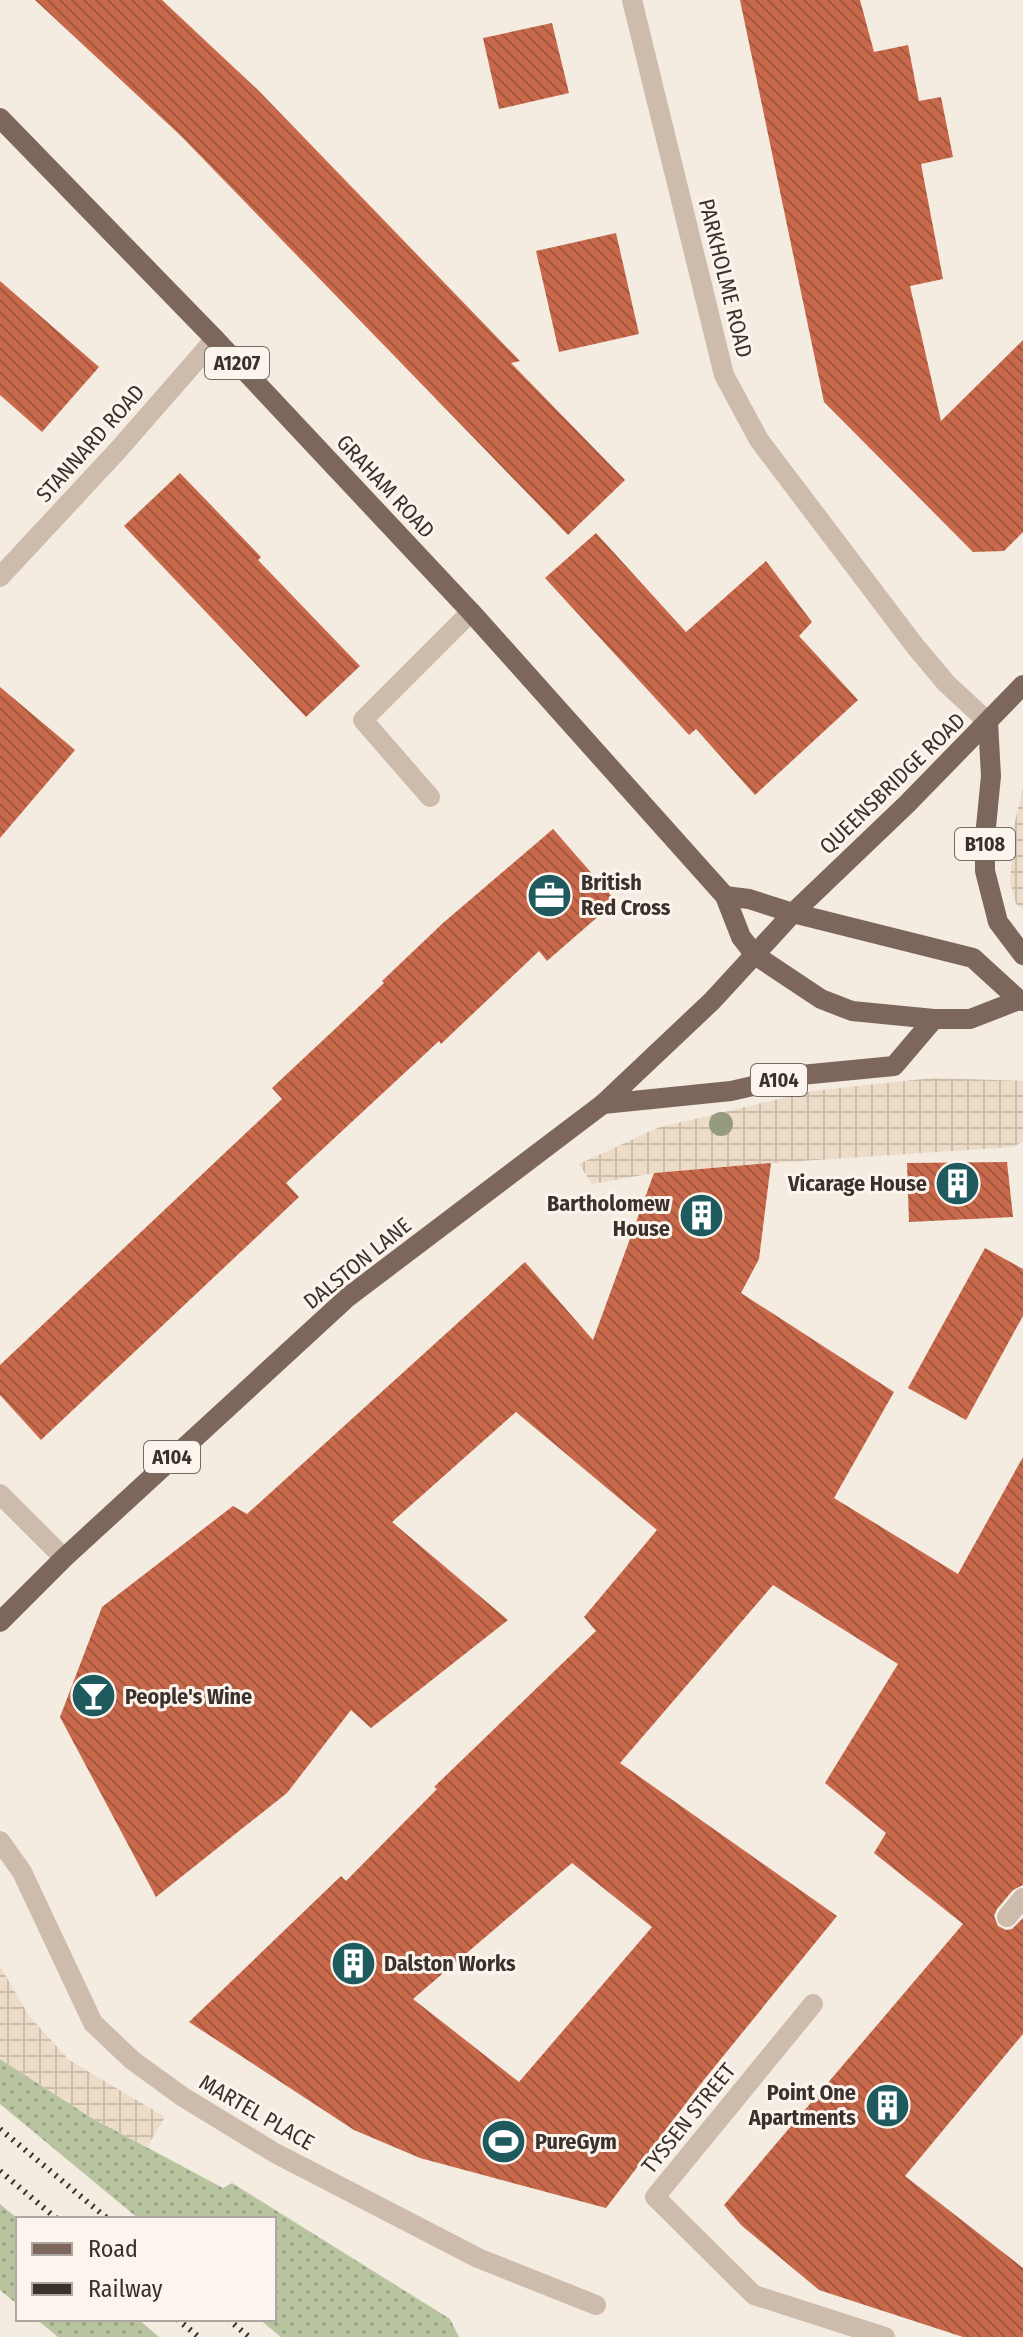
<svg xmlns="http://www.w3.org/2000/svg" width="1023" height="2337" viewBox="0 0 1023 2337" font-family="'Fira Sans Condensed',sans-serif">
<defs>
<pattern id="grass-dots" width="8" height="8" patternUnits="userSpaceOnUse" patternTransform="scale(2)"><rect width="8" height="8" fill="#b8c4a0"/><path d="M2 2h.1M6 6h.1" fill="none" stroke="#97a083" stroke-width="1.8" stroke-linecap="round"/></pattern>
<pattern id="plaza-grid" width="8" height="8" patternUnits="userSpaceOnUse" patternTransform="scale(2)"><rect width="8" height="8" fill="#ecdcc8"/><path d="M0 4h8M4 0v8" fill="none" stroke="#cbbdac"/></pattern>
<pattern id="building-back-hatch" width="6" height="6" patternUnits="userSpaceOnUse" patternTransform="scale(2)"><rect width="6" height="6" fill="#c8694b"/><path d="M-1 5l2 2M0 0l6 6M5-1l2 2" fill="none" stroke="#a4573f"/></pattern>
</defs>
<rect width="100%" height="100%" fill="#f4ebe1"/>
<g fill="url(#grass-dots)">
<path d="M0 2059 92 2118 223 2188 232 2183 450 2319 459 2337H281L259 2319H274V2219H139L0 2104Z"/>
<path d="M0 2204 18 2219V2305L0 2290Z"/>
<path d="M36 2319H138L159 2337H58Z"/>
</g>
<g fill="url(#plaza-grid)">
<path d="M1023 788V910L1016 904 1010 881 1015 821Z"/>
<path d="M933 1078 1023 1081V1142L1012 1147 771 1163 654 1173 592 1184 579 1164 657 1128 812 1091Z"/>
<path d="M0 1966 29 2016 69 2060 165 2117 147 2147 92 2118 0 2059Z"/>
</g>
<g fill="url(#building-back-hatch)" fill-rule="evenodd">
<path d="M35 0H162L258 90 520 361 511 363 625 480 568 535 181 136Z"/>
<path d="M740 0H860L874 52 908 45 919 101 941 97 953 157 921 164 943 279 910 286 941 421 1023 340V532L1004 551 973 552 824 402Z"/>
<path d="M552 23 569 93 499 109 483 38Z"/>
<path d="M616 233 639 334 559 352 536 251Z"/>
<path d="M0 281 99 367 42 432 0 395Z"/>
<path d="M180 473 261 557 258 560 360 666 306 717 124 526Z"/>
<path d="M596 533 686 632 766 561 812 622 799 636 858 700 755 795 696 729 689 735 545 578Z"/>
<path d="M0 687 75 750 0 838Z"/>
<path d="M553 829 616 901 547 961 539 951 441 1044 439 1041 286 1183 299 1197 41 1440 0 1395V1365L282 1099 272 1088 384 983 382 981 443 923Z"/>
<path d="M1007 1162 1013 1217 909 1222 907 1163Z"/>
<path d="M771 1163 759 1259 741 1293 894 1392 834 1498 958 1574 1023 1457V1885L1013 1890 997 1909 994 1916 998 1926 1006 1930 1012 1929 1023 1918V2034L905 2176 1023 2268V2337H963L819 2290 741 2225 724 2205 963 1924 874 1853 886 1833 825 1783 898 1664 773 1585 620 1763 837 1916 703 2081 606 2208 420 2158 354 2130 189 2022 341 1876 346 1881 437 1789 434 1787 596 1631 584 1617 657 1530 516 1412 392 1522 508 1620 371 1728 351 1710 287 1793 156 1897 60 1717 102 1607 233 1506 247 1514 525 1262 593 1340 654 1173ZM572 1863 652 1927 519 2082 413 1999Z"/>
<path d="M985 1248 1023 1269V1316L966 1420 908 1388Z"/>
</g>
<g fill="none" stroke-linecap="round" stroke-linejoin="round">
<g stroke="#cdbbac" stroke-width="20">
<path d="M632 0 724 375 759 440 915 646 946 683 988 722"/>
<path d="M0 577 119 449 215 339"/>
<path d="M430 797 363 720 471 612"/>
<path d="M0 1494 64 1558"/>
<path d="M0 1841 22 1872 93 2023 132 2060 183 2097 275 2153 478 2258 596 2305"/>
<path d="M1007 1917 1023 1898"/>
<path d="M813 2004 655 2197 754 2295 885 2337"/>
</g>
<g stroke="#7d675c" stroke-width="20">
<path d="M0 118 215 339 471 612 725 896 741 937 755 955 821 999 852 1011 934 1019H970L1019 1000 1023 1001"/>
<path d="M988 722 991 776 985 837V871L998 922 1023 955"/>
<path d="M725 896 749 899 793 913 973 958 1019 1000"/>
<path d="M603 1104 731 1091 801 1075 894 1066 934 1019"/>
<path d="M0 1622 64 1558 348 1297 603 1104 712 1001 793 913 907 804 1023 685"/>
</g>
<g stroke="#3b302b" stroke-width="6" stroke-dasharray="2 6" stroke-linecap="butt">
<path d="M0 2129 108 2219"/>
<path d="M0 2171 57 2219"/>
<path d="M177 2319 199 2337"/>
<path d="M228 2319 249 2337"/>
</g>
</g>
<circle fill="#969b7f" cx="721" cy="1124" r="12"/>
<defs>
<symbol id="office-disc" viewBox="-11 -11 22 22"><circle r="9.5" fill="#1f5a5e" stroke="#fbf5ee"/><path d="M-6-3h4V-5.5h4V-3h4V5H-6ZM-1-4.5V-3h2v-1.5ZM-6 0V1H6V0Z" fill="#fff"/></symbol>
<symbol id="building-disc" viewBox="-11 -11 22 22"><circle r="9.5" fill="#1f5a5e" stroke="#fbf5ee"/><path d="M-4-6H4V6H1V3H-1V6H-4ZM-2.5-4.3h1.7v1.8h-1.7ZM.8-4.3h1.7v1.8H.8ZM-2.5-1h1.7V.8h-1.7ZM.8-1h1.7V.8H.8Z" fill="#fff"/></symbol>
<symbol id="bar-disc" viewBox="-11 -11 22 22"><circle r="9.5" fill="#1f5a5e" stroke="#fbf5ee"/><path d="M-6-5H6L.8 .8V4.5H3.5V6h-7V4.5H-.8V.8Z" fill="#fff"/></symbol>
<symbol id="stadium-disc" viewBox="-11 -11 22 22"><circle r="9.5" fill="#1f5a5e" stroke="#fbf5ee"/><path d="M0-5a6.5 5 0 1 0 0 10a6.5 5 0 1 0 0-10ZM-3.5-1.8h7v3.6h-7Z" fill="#fff"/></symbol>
</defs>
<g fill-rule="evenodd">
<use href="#office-disc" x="524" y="870" width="51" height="51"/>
<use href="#building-disc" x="932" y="1158" width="51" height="51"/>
<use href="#building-disc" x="676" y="1190" width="51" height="51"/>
<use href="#bar-disc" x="68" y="1670" width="51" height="51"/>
<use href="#building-disc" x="328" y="1938" width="51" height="51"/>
<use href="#building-disc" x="862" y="2080" width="51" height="51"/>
<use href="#stadium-disc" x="478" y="2116" width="51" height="51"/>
</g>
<g text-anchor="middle" stroke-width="6" stroke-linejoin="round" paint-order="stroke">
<g fill="#fbf5ee" stroke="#756b66" stroke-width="2">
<rect x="205" y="347" width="64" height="32" rx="6"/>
<rect x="955" y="828" width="60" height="32" rx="6"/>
<rect x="751" y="1064" width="56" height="32" rx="6"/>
<rect x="144" y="1441" width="56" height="32" rx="6"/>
</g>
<g font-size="20" font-weight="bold" fill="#3b302b">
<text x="237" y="370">A1207</text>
<text x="985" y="851">B108</text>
<text x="779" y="1087">A104</text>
<text x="172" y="1464">A104</text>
</g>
<g font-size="22" fill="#3b302b" stroke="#fbf5ee">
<text transform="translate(726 278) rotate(76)" y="8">PARKHOLME ROAD</text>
<text transform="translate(90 443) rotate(-48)" y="8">STANNARD ROAD</text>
<text transform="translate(386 486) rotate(47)" y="8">GRAHAM ROAD</text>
<text transform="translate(892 783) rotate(-44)" y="8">QUEENSBRIDGE ROAD</text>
<text transform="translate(357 1263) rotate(-39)" y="8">DALSTON LANE</text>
<text transform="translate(257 2112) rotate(30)" y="8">MARTEL PLACE</text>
<text transform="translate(688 2118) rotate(-51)" y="8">TYSSEN STREET</text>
</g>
<g font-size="22" font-weight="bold" fill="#3b302b" stroke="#fbf5ee" text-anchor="start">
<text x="581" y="890">British<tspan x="581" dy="25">Red Cross</tspan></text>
<text x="927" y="1191" text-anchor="end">Vicarage House</text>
<text x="670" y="1211" text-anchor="end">Bartholomew<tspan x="670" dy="25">House</tspan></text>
<text x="125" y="1704">People's Wine</text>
<text x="384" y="1971">Dalston Works</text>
<text x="856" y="2100" text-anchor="end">Point One<tspan x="856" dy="25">Apartments</tspan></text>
<text x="535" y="2149">PureGym</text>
</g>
</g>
<rect x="16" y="2217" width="260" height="104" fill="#fbf5ee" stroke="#aea6a0" stroke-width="2"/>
<rect x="32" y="2243" width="40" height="12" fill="#7d675c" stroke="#aea6a0" stroke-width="2"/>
<text x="88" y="2257" font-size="24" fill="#3b302b">Road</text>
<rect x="32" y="2283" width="40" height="12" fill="#3b302b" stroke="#aea6a0" stroke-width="2"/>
<text x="88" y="2297" font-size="24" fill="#3b302b">Railway</text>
</svg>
